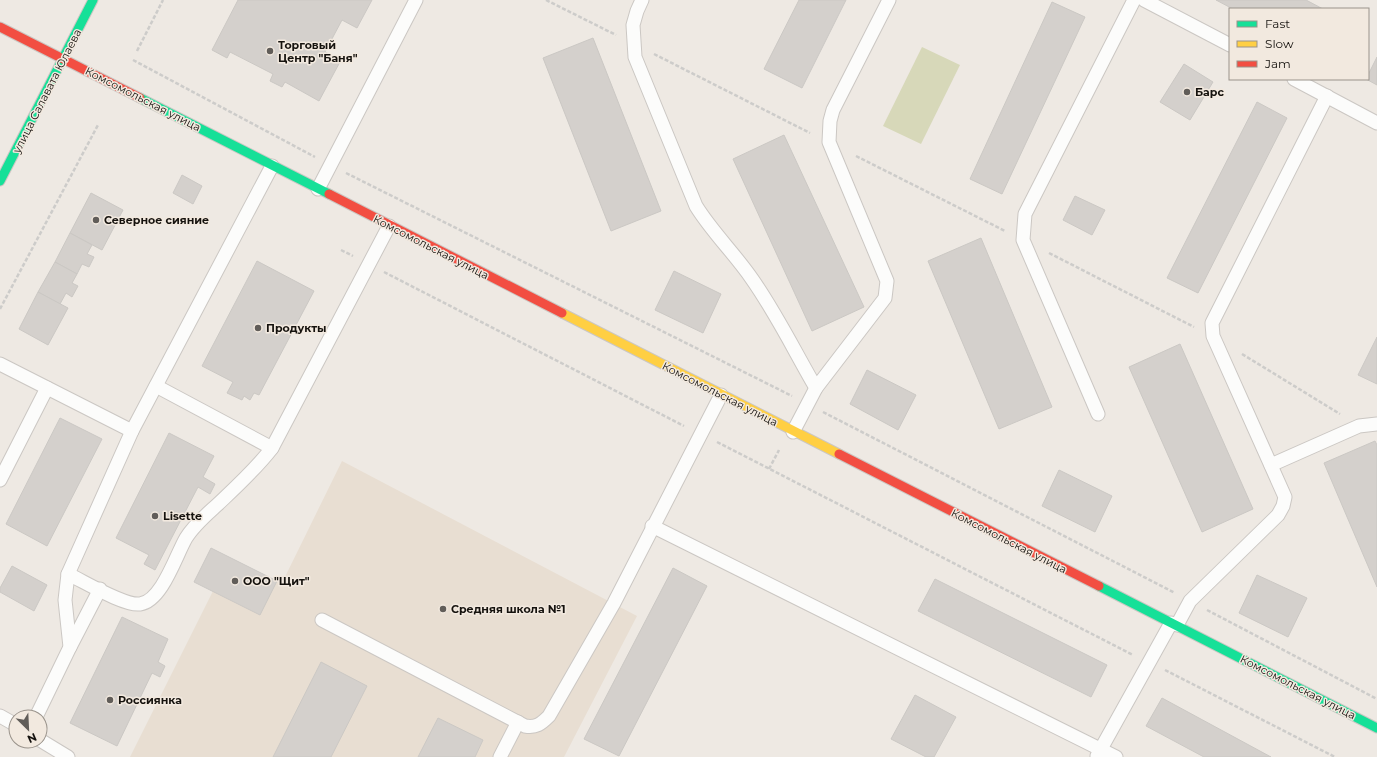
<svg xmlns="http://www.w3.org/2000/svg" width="1377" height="757" viewBox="0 0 1377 757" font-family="Montserrat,sans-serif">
<rect width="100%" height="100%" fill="#eee9e3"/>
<path fill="#e8ded2" d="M342 461 637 616 564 757H130L213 591 277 581 282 583Z"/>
<path fill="#d7d8b9" d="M922 47 960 65 921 144 883 126Z"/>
<g fill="#d4d0cc" stroke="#cbc8c4">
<path d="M238 0H372L357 28 342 20 325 52 341 60 319 101 285 82 282 87 270 81 273 74 230 52 227 58 212 50Z"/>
<path d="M799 0H846L802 88 764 69Z"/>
<path d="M1216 0H1306L1323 9H1233Z"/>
<path d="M1052 2 1085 17 1002 194 970 179Z"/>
<path d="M593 38 661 211 611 231 543 58Z"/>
<path d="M1377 57V85L1366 79H1368V75Z"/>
<path d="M1184 64 1213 82 1190 120 1160 102Z"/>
<path d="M1257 102 1287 118 1198 293 1167 278Z"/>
<path d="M784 135 864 307 812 331 733 159Z"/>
<path d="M182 175 202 186 193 204 173 193Z"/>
<path d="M91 193 123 210 102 250 70 233Z"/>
<path d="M1075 196 1105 210 1092 235 1063 220Z"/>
<path d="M70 233 92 245 87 254 94 257 89 267 82 264 77 274 55 262Z"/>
<path d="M981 238 1052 407 999 429 928 261Z"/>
<path d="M257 261 314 291 259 395 254 393 250 400 244 396 242 400 227 393 233 382 202 366Z"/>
<path d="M55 262 77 274 72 283 78 286 72 297 66 293 60 304 38 292Z"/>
<path d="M674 271 721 294 703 333 655 310Z"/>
<path d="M38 292 68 308 48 345 19 329Z"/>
<path d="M1377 337V384L1358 375Z"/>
<path d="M1180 344 1253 509 1202 532 1129 367Z"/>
<path d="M867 370 916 395 898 430 850 404Z"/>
<path d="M60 418 102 439 47 546 6 524Z"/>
<path d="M169 433 214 456 203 477 215 484 210 494 198 487 155 570 144 564 149 555 116 538Z"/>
<path d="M1375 441 1377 445V587L1324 463Z"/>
<path d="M1059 470 1112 496 1095 532 1042 506Z"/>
<path d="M211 548 277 581 260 615 194 582Z"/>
<path d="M12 566 47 585 34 611 0 592V588Z"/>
<path d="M673 568 707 586 619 756 584 739Z"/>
<path d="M1257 575 1307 598 1288 637 1239 613Z"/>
<path d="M935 579 1107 665 1091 697 918 611Z"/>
<path d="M122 617 168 639 158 662 165 666 160 677 152 673 117 746 70 723Z"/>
<path d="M321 662 367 686 331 757H273Z"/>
<path d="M915 695 956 717 934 757H926L891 739Z"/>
<path d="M1162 698 1271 757H1204L1146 726Z"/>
<path d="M438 718 483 740 475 757H418Z"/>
</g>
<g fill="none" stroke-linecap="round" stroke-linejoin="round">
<defs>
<g id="lane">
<path d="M642 0 637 11 633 25 635 57 696 206C712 232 735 254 752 279 776 313 795 352 816 388"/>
<path d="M1144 0 1230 45"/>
<path d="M1294 79 1377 123"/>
<path d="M318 189 416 0"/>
<path d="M0 364 132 431"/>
<path d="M156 386 272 448 389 226"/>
<path d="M1098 414 1023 240 1025 214 1134 0"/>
<path d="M793 432 816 388 885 298 887 281 829 142 830 121 833 110 889 0"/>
<path d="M1271 465 1359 426 1377 424"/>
<path d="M0 480 47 388"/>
<path d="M652 526 1116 757"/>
<path d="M68 574C85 582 124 606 140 604 162 601 176 555 186 538 194 525 206 515 217 505 236 487 256 469 272 448"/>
<path d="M322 620 525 726C536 728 541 724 549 716L614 603 721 395"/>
<path d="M1177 625 1190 601 1278 515 1283 506 1285 497 1213 336 1212 323 1327 96"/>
<path d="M70 647 100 589"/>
<path d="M0 716 16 725"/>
<path d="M36 717 70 647 65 600 68 574 132 431 272 166"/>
<path d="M40 740 68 757"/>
<path d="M1097 756 1171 623"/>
<path d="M500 757 518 722"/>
</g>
<g id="fast">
<path d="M140 98 329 194"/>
<path d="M0 181 93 0"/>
<path d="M1099 586 1377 728"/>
</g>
<path id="slow" d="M562 313 839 454"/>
<g id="jam">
<path d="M0 27 140 98"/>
<path d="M329 194 562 313"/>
<path d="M839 454 1099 586"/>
</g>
</defs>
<use href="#lane" stroke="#cbc7c3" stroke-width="15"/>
<use href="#fast" stroke="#cbc7c3" stroke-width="11"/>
<use href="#slow" stroke="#cbc7c3" stroke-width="11"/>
<use href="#jam" stroke="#cbc7c3" stroke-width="11"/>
<g stroke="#cdccca" stroke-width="2.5" stroke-dasharray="4 2" stroke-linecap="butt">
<path d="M546 0 616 35"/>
<path d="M137 51 163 0"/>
<path d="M654 54 810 133"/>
<path d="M133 60 315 157"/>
<path d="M856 156 1005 231"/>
<path d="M346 173 792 396"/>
<path d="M341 250 353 256"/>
<path d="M1049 253 1194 327"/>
<path d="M384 272 684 426"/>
<path d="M0 309 98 125"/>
<path d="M1242 354 1340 414"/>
<path d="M823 412 1175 593"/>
<path d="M717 442 1133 655"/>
<path d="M769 469 779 450"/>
<path d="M1207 610 1377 699"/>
<path d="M1165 670 1335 757"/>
</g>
<use href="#lane" stroke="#fcfcfb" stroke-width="13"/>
<use href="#fast" stroke="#16e098" stroke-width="9"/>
<use href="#slow" stroke="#ffcf43" stroke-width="9"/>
<use href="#jam" stroke="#f24e42" stroke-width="9"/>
</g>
<g fill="#615d59" stroke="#f2e9df" stroke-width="1.5">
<circle cx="270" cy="51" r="4"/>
<circle cx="1187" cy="92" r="4"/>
<circle cx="96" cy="220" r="4"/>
<circle cx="258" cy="328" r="4"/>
<circle cx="155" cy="516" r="4"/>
<circle cx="235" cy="581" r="4"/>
<circle cx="443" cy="609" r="4"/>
<circle cx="110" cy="700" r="4"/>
</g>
<g text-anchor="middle" stroke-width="3" stroke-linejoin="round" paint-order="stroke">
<g font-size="11" font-weight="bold" fill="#15120e" stroke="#f2e9df" text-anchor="start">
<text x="278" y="49">Торговый<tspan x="278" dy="13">Центр "Баня"</tspan></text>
<text x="1195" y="96">Барс</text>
<text x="104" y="224">Северное сияние</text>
<text x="266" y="332">Продукты</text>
<text x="163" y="520">Lisette</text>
<text x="243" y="585">ООО "Щит"</text>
<text x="451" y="613">Средняя школа №1</text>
<text x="118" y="704">Россиянка</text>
</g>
<g font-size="11" fill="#15120e" stroke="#f2e9df">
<text transform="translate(47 91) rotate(-63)" y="4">улица Салавата Юлаева</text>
<text transform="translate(143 99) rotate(27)" y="4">Комсомольская улица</text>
<text transform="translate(431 247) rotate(27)" y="4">Комсомольская улица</text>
<text transform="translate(720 394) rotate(27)" y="4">Комсомольская улица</text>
<text transform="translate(1009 541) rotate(27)" y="4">Комсомольская улица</text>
<text transform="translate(1298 687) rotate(27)" y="4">Комсомольская улица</text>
</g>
</g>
<rect x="1229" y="8" width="140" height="72" fill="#f2e9df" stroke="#9a938b"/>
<rect x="1237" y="21" width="20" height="6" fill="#16e098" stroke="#9a938b"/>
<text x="1265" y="28" font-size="12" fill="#15120e">Fast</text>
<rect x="1237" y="41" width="20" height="6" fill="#ffcf43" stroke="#9a938b"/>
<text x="1265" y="48" font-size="12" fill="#15120e">Slow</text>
<rect x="1237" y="61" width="20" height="6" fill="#f24e42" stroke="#9a938b"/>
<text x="1265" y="68" font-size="12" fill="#15120e">Jam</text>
<g transform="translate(28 729) rotate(156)"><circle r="19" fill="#f2e9df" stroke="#9a938b"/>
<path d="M0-3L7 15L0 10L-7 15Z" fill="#615d59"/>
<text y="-6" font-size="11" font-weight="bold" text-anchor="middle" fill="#15120e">N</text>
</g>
</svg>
